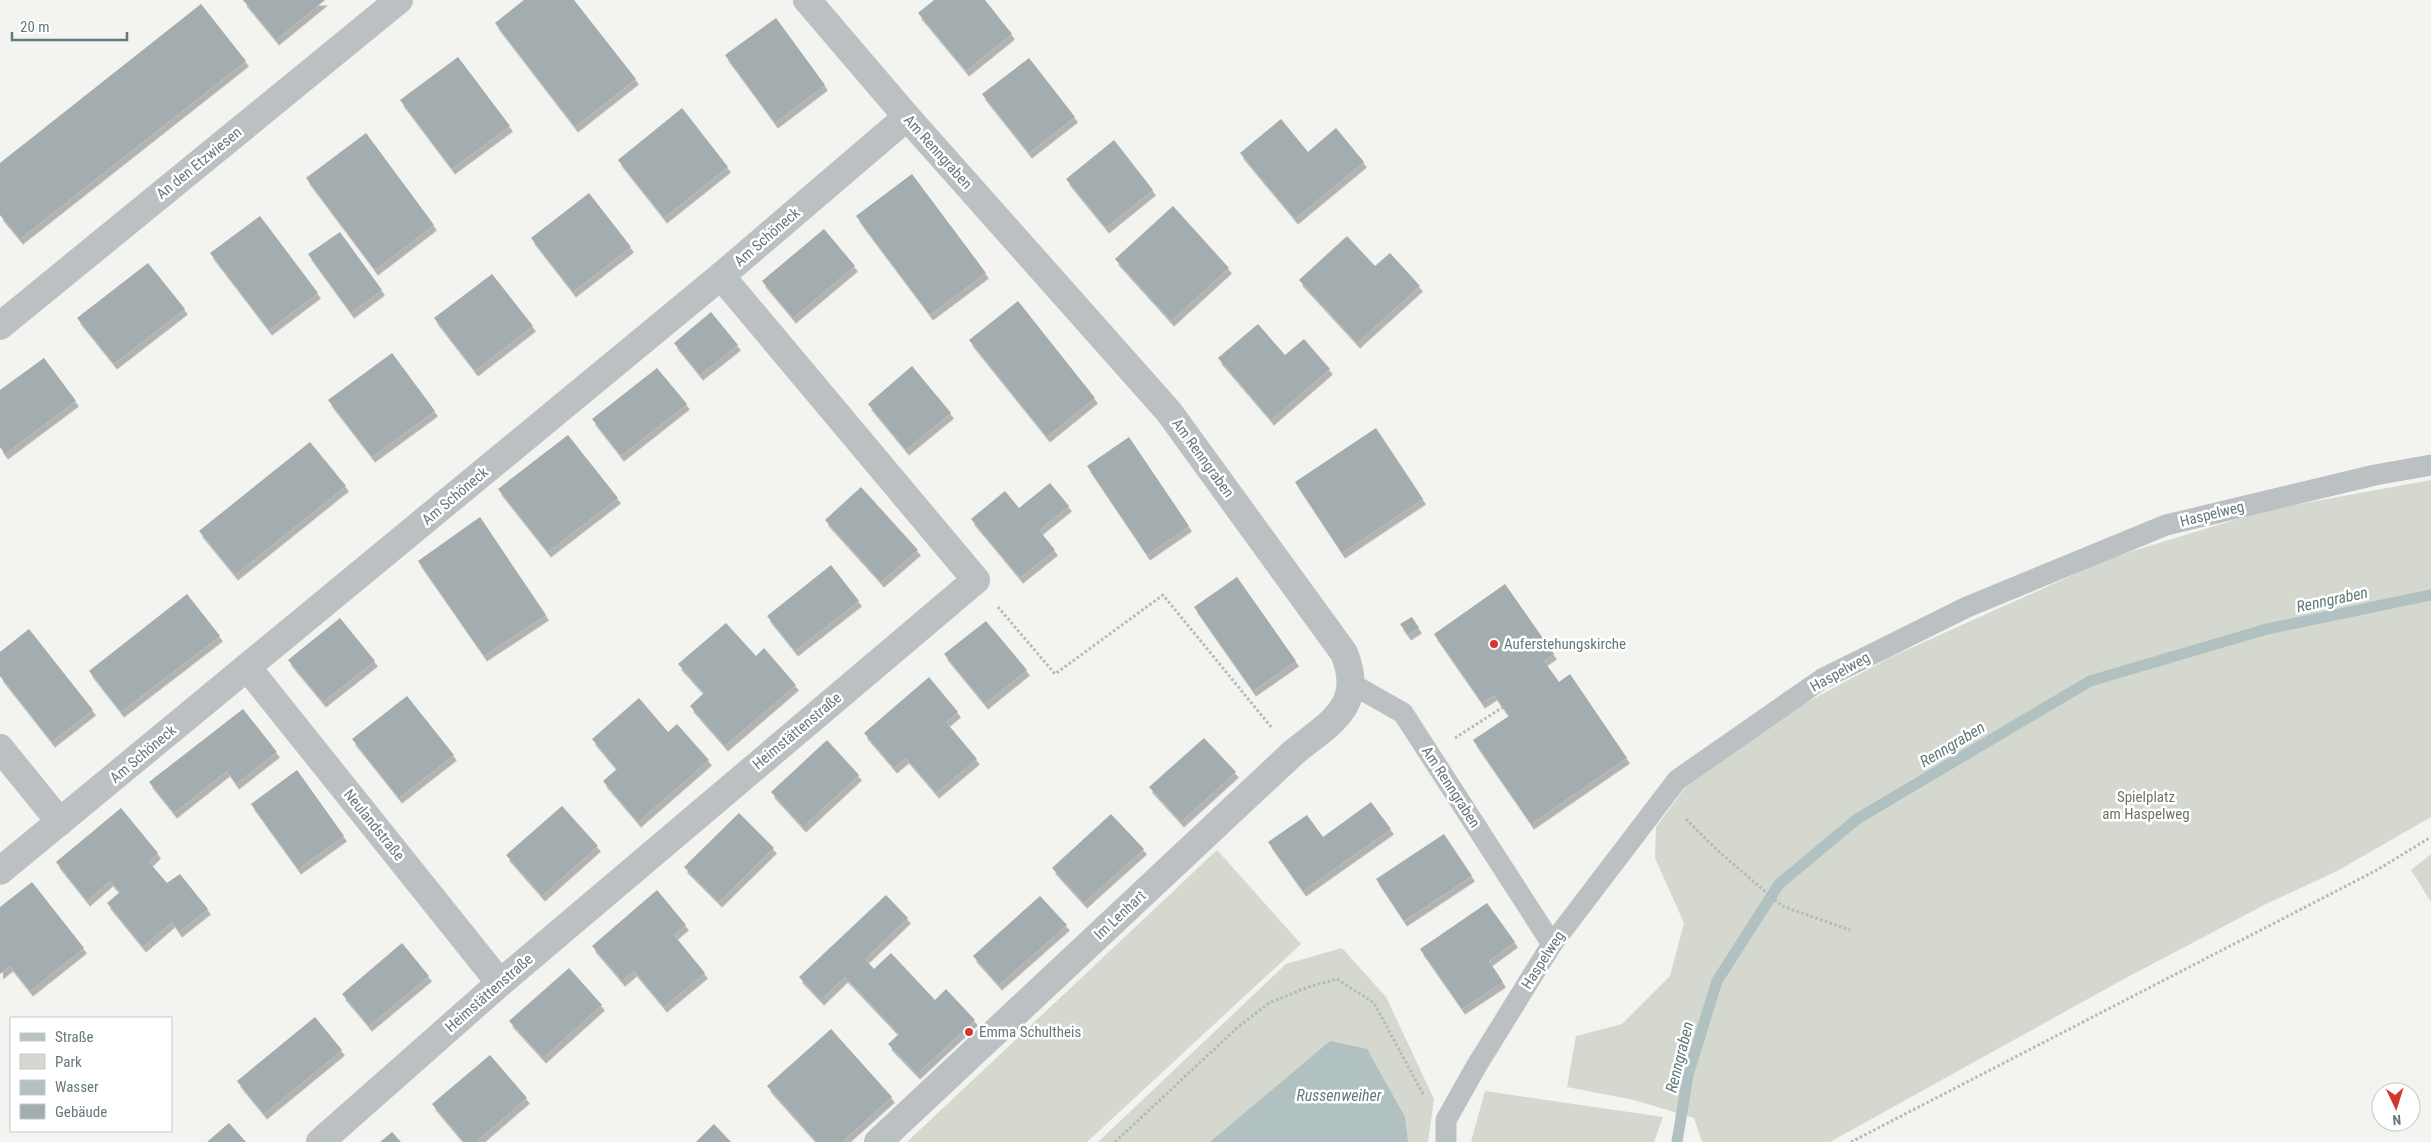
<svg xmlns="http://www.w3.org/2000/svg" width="2431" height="1142" viewBox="0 0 2431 1142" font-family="'Roboto Condensed',sans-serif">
<defs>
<filter id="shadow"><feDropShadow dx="3" dy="5.5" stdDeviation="0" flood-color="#0004"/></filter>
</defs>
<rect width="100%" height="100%" fill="#f3f3f0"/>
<g fill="#d4d8cf">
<path d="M2431 480V817L2337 871 2268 903 2122 980 1830 1142H1702L1694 1118 1634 1100 1567 1087 1576 1036 1622 1024 1670 976 1684 923 1655 858 1656 827 1687 785 1800 706 1891 657 2113 557 2267 510Z"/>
<path d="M1217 850 1301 944 1087 1142H907Z"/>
<path d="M2431 854V902L2411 870Z"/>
<path d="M1342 948 1386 997 1434 1099 1428 1142H1098L1286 964Z"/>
<path d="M1485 1091 1663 1117 1654 1142H1471Z"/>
</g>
<path fill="#b1c0c1" d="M1330 1041 1367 1049 1405 1117 1408 1142H1210Z"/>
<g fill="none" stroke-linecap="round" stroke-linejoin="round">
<path stroke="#b1c0c1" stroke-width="11" d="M1677 1142 1688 1075 1717 981 1779 884 1857 819 2090 681 2267 629 2431 595"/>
</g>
<g fill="#a3acae" filter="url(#shadow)">
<path d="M243 0H325L276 40Z"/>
<path d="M524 0H574L636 79 575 127 495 23Z"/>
<path d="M934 0H985L1012 34 966 71 918 13Z"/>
<path d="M201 4 246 61 20 239 0 215V163Z"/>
<path d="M776 18 825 85 775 123 725 55Z"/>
<path d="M458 57 510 126 452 169 400 100Z"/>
<path d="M1029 58 1075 117 1029 153 982 94Z"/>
<path d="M682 108 728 167 664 218 618 160Z"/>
<path d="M1281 119 1308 152 1336 128 1364 162 1295 219 1240 153Z"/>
<path d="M366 133 434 225 375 270 306 178Z"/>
<path d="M1114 140 1153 190 1106 228 1066 179Z"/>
<path d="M912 174 986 273 930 315 856 216Z"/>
<path d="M589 193 631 247 573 292 531 238Z"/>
<path d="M1173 206 1229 268 1171 321 1115 259Z"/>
<path d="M260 216 318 293 269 330 210 253Z"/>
<path d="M824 229 855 266 793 318 762 281Z"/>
<path d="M340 232 382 290 351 313 308 254Z"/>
<path d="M1347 236 1375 266 1390 253 1420 286 1357 343 1299 280Z"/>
<path d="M148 263 185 309 114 364 77 318Z"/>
<path d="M492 274 533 326 475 371 434 318Z"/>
<path d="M1018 301 1095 398 1047 437 969 340Z"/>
<path d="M711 312 738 345 700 375 674 343Z"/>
<path d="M1258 324 1285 355 1304 339 1330 369 1271 420 1218 358Z"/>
<path d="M392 353 435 411 372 457 328 400Z"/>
<path d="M44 358 76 401 5 454 0 447V390Z"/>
<path d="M912 366 951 413 906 450 868 404Z"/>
<path d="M657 368 687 404 621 456 592 419Z"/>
<path d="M1376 428 1423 499 1342 553 1295 482Z"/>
<path d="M568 435 618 498 548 552 498 489Z"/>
<path d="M1129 437 1189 526 1147 555 1087 466Z"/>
<path d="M310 442 346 486 235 575 199 531Z"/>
<path d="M1050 483 1069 506 1039 530 1055 550 1020 578 971 519 1005 491 1019 508Z"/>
<path d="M861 487 918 550 881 582 825 520Z"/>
<path d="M480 517 546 615 484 656 418 561Z"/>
<path d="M831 565 859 601 795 651 767 616Z"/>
<path d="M1237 577 1296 661 1253 691 1194 607Z"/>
<path d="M1505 584 1554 654 1544 661 1559 682 1570 674 1627 758 1531 824 1473 740 1509 716 1494 695 1482 703 1434 634Z"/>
<path d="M187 594 220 636 121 712 89 671Z"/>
<path d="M1412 617 1419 628 1408 635 1400 624Z"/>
<path d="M340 618 375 661 323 702 288 660Z"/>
<path d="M986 621 1027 670 985 704 944 654Z"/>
<path d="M726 623 756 656 764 648 796 685 725 746 690 706 704 693 678 664Z"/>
<path d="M29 629 93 710 52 742 0 676V652Z"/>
<path d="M929 677 958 712 946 722 977 759 936 793 906 758 894 768 864 733Z"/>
<path d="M407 696 454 755 399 798 352 739Z"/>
<path d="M639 698 668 732 677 724 709 760 638 822 603 781 617 769 592 739Z"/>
<path d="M243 709 277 752 236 784 227 771 174 813 149 782Z"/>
<path d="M1204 738 1236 772 1181 822 1149 787Z"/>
<path d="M827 740 859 775 803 827 771 792Z"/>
<path d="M297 770 344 836 298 869 251 804Z"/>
<path d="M1371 802 1391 829 1303 891 1268 842 1307 815 1323 837Z"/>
<path d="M562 806 598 846 542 896 506 855Z"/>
<path d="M121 808 158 853 149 862 167 883 180 874 208 909 179 932 172 922 143 947 107 903 120 892 110 881 87 901 56 862Z"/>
<path d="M739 813 774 848 719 902 684 867Z"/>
<path d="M1111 814 1144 849 1084 903 1052 868Z"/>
<path d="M1444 834 1472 876 1404 921 1376 879Z"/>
<path d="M32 882 84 948 30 991 10 966 0 974V907Z"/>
<path d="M657 890 686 925 674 935 705 973 664 1007 634 971 622 981 592 946Z"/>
<path d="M886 895 908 918 865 959 874 969 891 953 935 1000 946 989 975 1020 917 1074 888 1044 899 1034 845 977 821 1000 799 977Z"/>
<path d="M1040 896 1067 925 999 985 973 956Z"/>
<path d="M1487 903 1515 942 1489 961 1503 982 1462 1009 1420 949Z"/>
<path d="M402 943 429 976 369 1026 342 994Z"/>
<path d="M569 968 602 1005 543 1058 509 1021Z"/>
<path d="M315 1017 342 1050 264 1114 237 1081Z"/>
<path d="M831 1029 892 1097 842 1142H817L767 1086Z"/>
<path d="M490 1055 527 1098 476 1142H464L432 1104Z"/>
<path d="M229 1123 246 1142H207Z"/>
<path d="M714 1124 731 1142H696Z"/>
<path d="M392 1132 401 1142H380Z"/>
</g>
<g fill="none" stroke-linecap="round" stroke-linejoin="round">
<g stroke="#b5b9ba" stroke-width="3" stroke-dasharray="2.5 2.5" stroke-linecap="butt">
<path d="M998 607 1055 674 1163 595 1272 728"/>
<path d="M1455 738 1503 707"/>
<path d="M1686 819 1717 850 1782 906 1850 930"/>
<path d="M1115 1142 1238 1027 1269 1003 1308 987 1337 979 1374 1003 1424 1096"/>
<path d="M1851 1142 2377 870 2431 837"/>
</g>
<g stroke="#bbc0c2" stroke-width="21">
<path d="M1352 684 1403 713 1552 944"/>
<path d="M1446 1142V1120L1477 1065 1552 944 1677 780 1822 679 1967 607 2166 525 2375 475 2431 465"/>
</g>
<g stroke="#bbc0c2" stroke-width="28">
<path d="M807 0 907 117 1169 412 1344 653C1366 707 1329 723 1293 753L878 1142"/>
<path d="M0 326 399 0"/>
<path d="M247 667 500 983"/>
<path d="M0 748 60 822"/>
<path d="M0 871 721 276 907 117"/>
<path d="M320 1142 500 983 976 580 721 276"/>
</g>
</g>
<g fill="#d23731" stroke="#fff" stroke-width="2">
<circle cx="1494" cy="644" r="5"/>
<circle cx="969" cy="1032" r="5"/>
</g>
<g text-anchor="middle" stroke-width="5" stroke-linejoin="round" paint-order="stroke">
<g font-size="15" fill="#65787e" stroke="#fff">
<text transform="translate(938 152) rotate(48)" y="5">Am Renngraben</text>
<text transform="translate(199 163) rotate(-39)" y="5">An den Etzwiesen</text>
<text transform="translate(767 237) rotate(-41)" y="5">Am Schöneck</text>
<text transform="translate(1203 458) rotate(54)" y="5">Am Renngraben</text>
<text transform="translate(455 496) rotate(-40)" y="5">Am Schöneck</text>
<text transform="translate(2212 514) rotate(-14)" y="5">Haspelweg</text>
<text transform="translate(1840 672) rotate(-29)" y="5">Haspelweg</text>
<text transform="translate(797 731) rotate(-40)" y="5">Heimstättenstraße</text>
<text transform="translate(143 754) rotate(-40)" y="5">Am Schöneck</text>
<text transform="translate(1451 787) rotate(57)" y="5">Am Renngraben</text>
<text transform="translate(374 825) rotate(51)" y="5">Neulandstraße</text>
<text transform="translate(1120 915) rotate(-43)" y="5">Im Lenhart</text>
<text transform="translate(1543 960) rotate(-57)" y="5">Haspelweg</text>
<text transform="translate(489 993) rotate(-41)" y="5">Heimstättenstraße</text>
</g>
<g font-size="15" fill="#65787e" stroke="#fff" text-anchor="start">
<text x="1504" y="649">Auferstehungskirche</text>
<text x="979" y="1037">Emma Schultheis</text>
</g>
<g font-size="15" fill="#6b7663" stroke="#fff">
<text x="2146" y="802">Spielplatz<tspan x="2146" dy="17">am Haspelweg</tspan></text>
</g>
<g font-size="16" font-style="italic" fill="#617a7b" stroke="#fff">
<text transform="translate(2332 599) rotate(-12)" y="6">Renngraben</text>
<text transform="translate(1952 744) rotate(-31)" y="6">Renngraben</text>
<text transform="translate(1679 1057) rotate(-76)" y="6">Renngraben</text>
<text x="1339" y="1101">Russenweiher</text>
</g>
</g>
<rect x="10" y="1017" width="162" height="115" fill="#ffffff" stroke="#c1c9cb"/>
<rect x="20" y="1033" width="25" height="8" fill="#bbc0c2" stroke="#c1c9cb"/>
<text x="55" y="1042" font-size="15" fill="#65787e">Straße</text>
<rect x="20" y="1054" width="25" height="15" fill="#d4d8cf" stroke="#c1c9cb"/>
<text x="55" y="1067" font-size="15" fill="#65787e">Park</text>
<rect x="20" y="1080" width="25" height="15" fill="#b1c0c1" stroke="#c1c9cb"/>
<text x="55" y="1092" font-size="15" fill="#65787e">Wasser</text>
<rect x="20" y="1104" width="25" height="15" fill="#a3acae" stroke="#c1c9cb"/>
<text x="55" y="1117" font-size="15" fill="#65787e">Gebäude</text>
<g transform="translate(2396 1107) rotate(176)"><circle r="24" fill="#ffffff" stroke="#c1c9cb"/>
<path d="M0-4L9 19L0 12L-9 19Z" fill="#d23731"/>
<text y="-8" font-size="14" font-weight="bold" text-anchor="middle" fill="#65787e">N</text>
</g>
<path d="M12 32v8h115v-8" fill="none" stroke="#65787e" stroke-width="2.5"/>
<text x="20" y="32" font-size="15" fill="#65787e" stroke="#ffffff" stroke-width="4" paint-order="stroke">20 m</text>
</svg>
